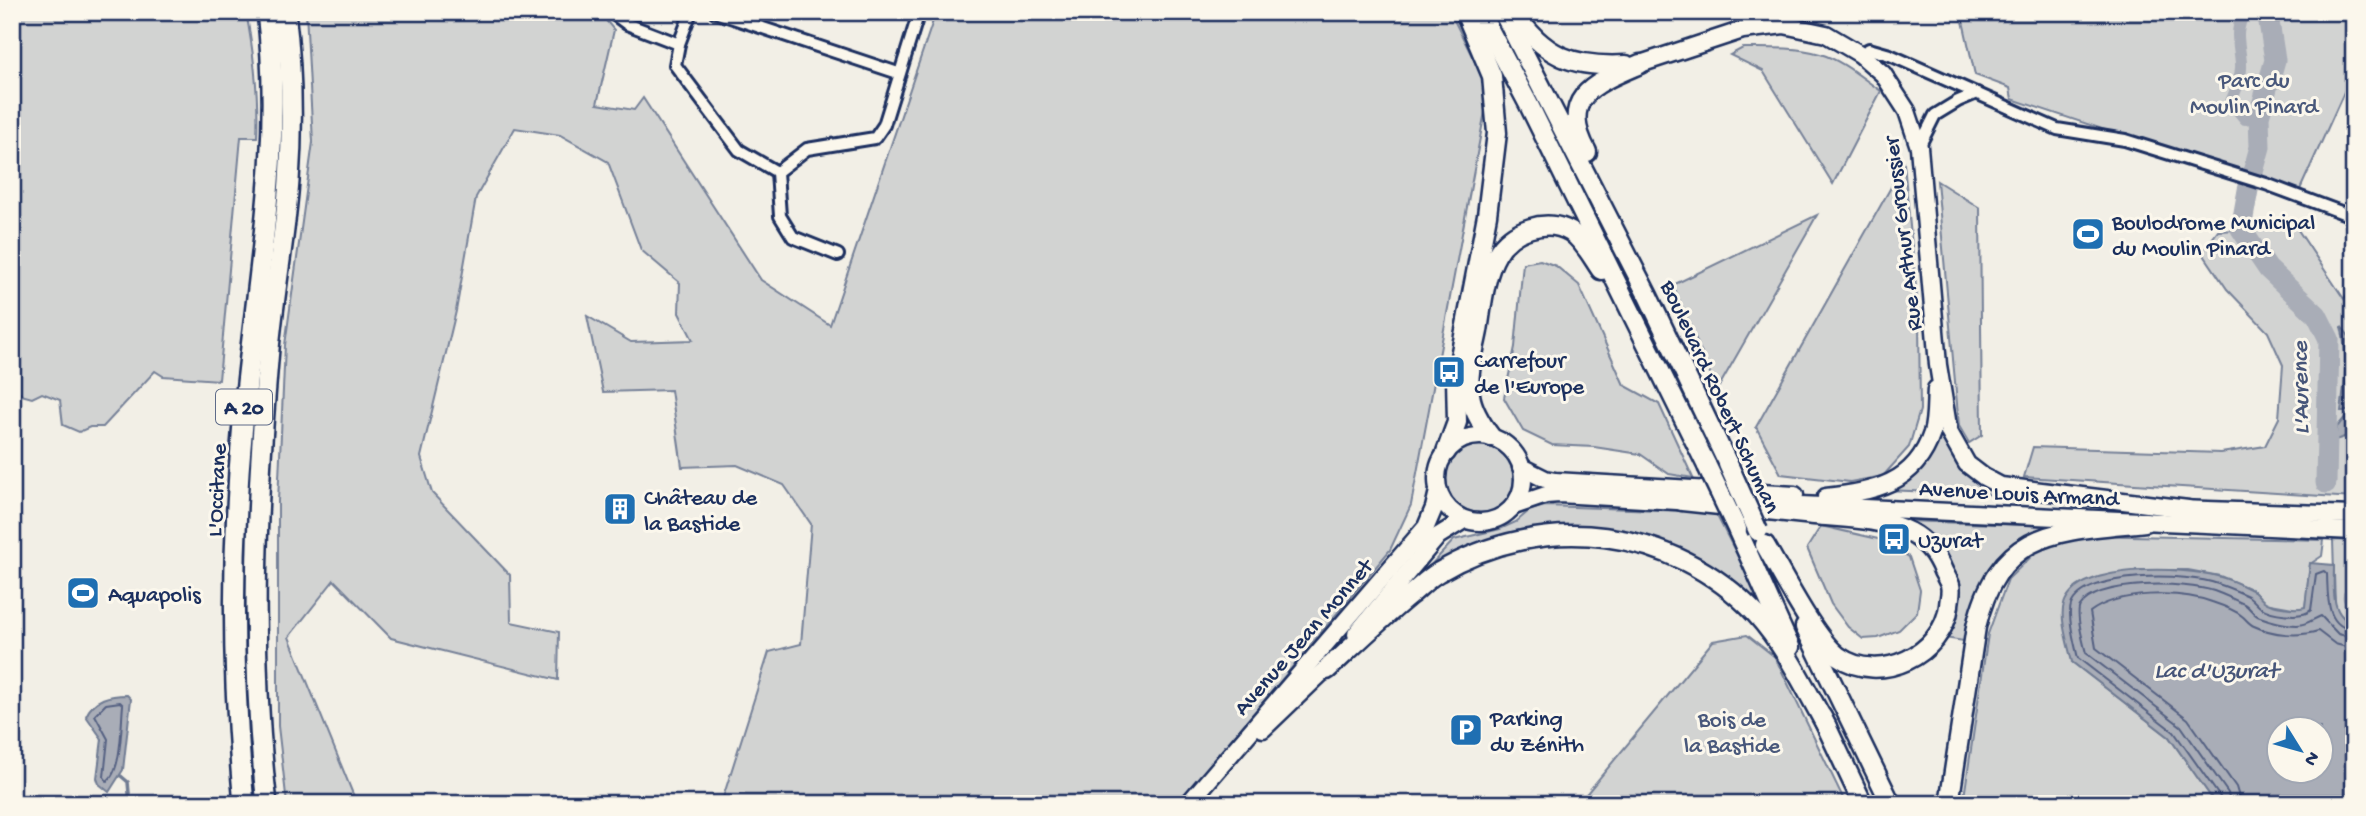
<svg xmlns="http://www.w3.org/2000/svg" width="2366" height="816" viewBox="0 0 2366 816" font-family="'Gochi Hand',sans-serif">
<rect width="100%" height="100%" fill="#f2efe6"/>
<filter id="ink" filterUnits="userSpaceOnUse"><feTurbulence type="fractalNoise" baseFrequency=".0143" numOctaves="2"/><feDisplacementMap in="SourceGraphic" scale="14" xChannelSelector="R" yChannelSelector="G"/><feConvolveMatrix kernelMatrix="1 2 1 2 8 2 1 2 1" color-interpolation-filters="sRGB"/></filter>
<g filter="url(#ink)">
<g fill="#d2d3d2" stroke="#768198" stroke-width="2">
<path d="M12 12H246C254 54 259 95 257 137H241L219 380 163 376 155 371 103 427H90L79 432 63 425 60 400 42 393 32 398 21 395 12 379Z"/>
<path d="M306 12H599L614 30 597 104 634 110 643 98 761 280 830 325 936 12H1450L1489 90 1411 505 1390 550 1178 804H721L769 652 801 644 811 524 784 485 737 465 682 467 671 390 603 392 587 316 631 342 693 340 679 313 680 283 641 250 608 162 560 135 515 128 476 197 456 311 421 457 432 493 510 575 511 622 559 632 558 680 391 638 334 580 289 637 357 804H287L278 726V501L285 345 313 142Z"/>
<path d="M1961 12H2354V70L2298 194 2012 99 2010 88 1975 75Z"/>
<path d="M1743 48C1768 48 1796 47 1820 54 1842 60 1862 78 1881 91L1833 184 1763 71 1730 55Z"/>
<path d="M1904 164 1919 319 1920 410 1909 447 1883 476 1850 482 1781 474 1756 427Z"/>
<path d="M1937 181 1980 208 1982 435 1969 443 1959 426Z"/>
<path d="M1817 215 1717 390 1673 285Z"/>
<path d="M2296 227 2344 299 2354 283V498L2024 477 2033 447 2221 453 2265 446 2279 418 2283 365 2268 332 2227 289 2202 252 2218 231Z"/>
<path d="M1540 260 1556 266 1579 285 1624 385 1659 404 1693 478 1669 474 1640 454 1594 447 1552 445 1523 431 1504 398 1515 347 1523 263Z"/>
<path d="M1941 420 1952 454 1971 476 2028 496 1887 490Z"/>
<circle cx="1481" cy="478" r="35"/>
<path d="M1545 506 1715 512 1768 615 1669 546 1617 531 1566 525 1524 532 1472 546 1413 584 1454 540 1500 529 1516 522 1530 510Z"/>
<path d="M1903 521 2055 526 2012 551 1970 642 1944 638C1951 608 1965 573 1940 548 1929 538 1915 530 1903 521Z"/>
<path d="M1821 526 1878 539 1909 557 1920 590 1917 612 1899 630 1878 638 1863 639 1848 627 1831 604 1807 548Z"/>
<path d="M2082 535 2324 540 2322 556 2310 564 2305 608 2298 609 2265 603 2253 590 2220 576 2188 570H2136L2072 662 2169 737 2216 804H1963L1988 634 2008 579 2042 546Z"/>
<path d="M2333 540 2354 541V623C2345 621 2339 615 2335 606Z"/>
<path d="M1747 635 1775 657 1846 804H1578L1713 641Z"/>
</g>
<g fill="#a9adb7" stroke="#707b93" stroke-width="2" fill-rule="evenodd">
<path d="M2341 326 2352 340 2354 353V411H2341C2345 383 2348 354 2341 326Z"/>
<path d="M2347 415H2354V434L2335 440 2337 427Z"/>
<path d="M2310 563 2334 565C2334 585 2329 617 2354 623V804H2216L2169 737 2072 662C2069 648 2059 618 2064 604 2077 562 2184 567 2217 576 2226 578 2244 586 2252 590 2257 592 2259 598 2264 601 2272 607 2295 610 2305 607ZM2278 728H2320V770H2278Z"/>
<path d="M127 695 131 699 123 770 109 792 99 784 97 778 102 739 86 716C94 698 110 695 127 695Z"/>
</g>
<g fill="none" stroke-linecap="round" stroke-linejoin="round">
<g stroke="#546182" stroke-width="2">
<path d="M120 702 123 705C121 724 122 771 107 781L104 777 108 739 95 715 106 704Z"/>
<path d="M2221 804 2220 797 2174 732 2078 658C2075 646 2067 616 2071 605 2084 570 2189 573 2218 584 2228 587 2239 592 2248 596 2253 599 2256 604 2260 607 2270 614 2302 619 2311 610L2316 574 2324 571 2327 574C2328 596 2325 627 2354 630"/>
<path d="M2230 804 2228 793 2181 726 2086 653C2084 645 2075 613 2080 606 2099 579 2186 582 2214 591 2223 594 2235 600 2244 604 2250 607 2253 615 2260 617 2270 621 2286 625 2297 625 2307 625 2313 619 2321 616L2338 634 2354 638"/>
<path d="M2241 804 2236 787 2188 719 2096 648 2090 612C2118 591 2179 590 2212 602 2221 605 2235 610 2242 616 2246 619 2249 624 2254 626 2273 635 2299 637 2318 631L2335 644 2354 649"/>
</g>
<path stroke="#707b93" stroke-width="3.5" d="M121 776 128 782 130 804"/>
<path stroke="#a9adb7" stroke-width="12" d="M2244 12C2234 35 2239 40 2241 63 2242 76 2236 89 2231 102L2245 119 2259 116"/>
<g stroke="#a9adb7" stroke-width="21">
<path d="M2272 12 2269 22 2275 60 2259 116 2260 147 2248 190 2241 229 2268 269 2317 315 2329 339 2326 483"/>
<path d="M2353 597H2354"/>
</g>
<defs>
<g id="minor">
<path d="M611 12 627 24 679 44"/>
<path d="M691 12 679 44 675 65 739 150 777 172"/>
<path d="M715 12 898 73"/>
<path d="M1860 54 1869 49 1890 55 2057 129 2125 140 2266 184 2354 217"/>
<path d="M1919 147 1935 115 1958 101 1977 93"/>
<path d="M838 255 793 237 780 216 777 172 807 149 875 138 884 125 919 12"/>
</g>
<g id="secondary">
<path d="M1640 64 1743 30 1784 25 1826 34 1860 54 1883 74 1907 111 1919 147 1938 365 1949 432 1967 464 1984 477 2001 486 2188 509"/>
<circle cx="1480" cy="479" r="43"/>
<path d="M1521 467 1545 479 1555 481 1795 495"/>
<path d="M1826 497C1873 491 1915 485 1932 433 1936 419 1935 403 1936 389"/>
<path d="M1779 504 2354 531"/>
<path d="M1514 506 1546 495 1559 494 1694 502"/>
<path d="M2178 509 2354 515"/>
<path d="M1356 634 1438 536 1464 520"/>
<path d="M1263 729 1335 660"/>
<path d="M1188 804 1426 527 1434 508 1438 491"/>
</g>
<g id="primary">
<path d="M1480 12 1529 105 1707 466"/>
<path d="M1503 12 1648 296 1728 464"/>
<path d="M1514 12C1543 57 1574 68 1626 65"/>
<path d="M1587 152C1557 96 1596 83 1640 64"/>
<path d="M1491 437C1482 425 1472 410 1470 394 1467 373 1474 352 1478 331 1482 306 1484 276 1497 254 1510 230 1547 217 1571 232 1584 241 1592 257 1601 270"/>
<path d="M1446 452 1457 422 1456 378 1487 215 1497 133 1492 76 1465 12"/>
<path d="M1682 501C1726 506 1770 510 1814 515 1845 518 1881 518 1909 532 1926 541 1936 553 1943 571 1945 575 1948 580 1950 585 1952 592 1949 600 1949 606 1943 654 1880 686 1838 656 1815 639 1781 572 1765 545"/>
<path d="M1737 529 1790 647"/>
<path d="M1805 627 1891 804"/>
<path d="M1327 670C1354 645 1381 619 1410 595 1419 588 1428 578 1439 572 1542 511 1673 526 1756 614 1786 647 1805 688 1827 727"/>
<path d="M1822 717 1863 804"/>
<path d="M1949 804 1976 627C1999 528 2059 531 2145 522"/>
</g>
<g id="motorway">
<path d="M244 804C232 678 231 549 243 423 255 286 284 150 267 12"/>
<path d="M267 804C249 653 256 500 269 349 274 293 285 237 289 181 293 125 292 68 285 12"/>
</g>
</defs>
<use href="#minor" stroke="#1b2f5e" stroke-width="16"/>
<use href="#secondary" stroke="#1b2f5e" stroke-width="21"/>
<use href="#primary" stroke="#1b2f5e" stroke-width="23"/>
<use href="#motorway" stroke="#1b2f5e" stroke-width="24"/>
<use href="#minor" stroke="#fbf7ec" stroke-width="10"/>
<use href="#secondary" stroke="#fbf7ec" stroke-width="16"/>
<use href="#primary" stroke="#fbf7ec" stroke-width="18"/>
<use href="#motorway" stroke="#fbf7ec" stroke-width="19"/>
<defs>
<g id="primary-bridge">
<path d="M1728 464 1758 531"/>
<path d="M1707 466 1737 529"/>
</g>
</defs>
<use href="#primary-bridge" stroke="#1b2f5e" stroke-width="23" stroke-linecap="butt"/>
<use href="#primary-bridge" stroke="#fbf7ec" stroke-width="18"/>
</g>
</g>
<defs>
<symbol id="stadium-square" viewBox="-11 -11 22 22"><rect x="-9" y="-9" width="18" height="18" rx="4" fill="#1f6fb2" stroke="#fbf7ec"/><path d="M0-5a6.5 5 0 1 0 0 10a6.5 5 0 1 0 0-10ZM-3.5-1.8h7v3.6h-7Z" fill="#fff"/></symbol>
<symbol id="bus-square" viewBox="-11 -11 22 22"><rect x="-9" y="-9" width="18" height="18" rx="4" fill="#1f6fb2" stroke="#fbf7ec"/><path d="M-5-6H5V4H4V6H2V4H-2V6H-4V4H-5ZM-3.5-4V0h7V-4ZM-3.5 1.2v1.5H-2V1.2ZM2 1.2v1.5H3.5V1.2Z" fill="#fff"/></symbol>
<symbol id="building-square" viewBox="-11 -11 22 22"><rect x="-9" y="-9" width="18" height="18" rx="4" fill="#1f6fb2" stroke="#fbf7ec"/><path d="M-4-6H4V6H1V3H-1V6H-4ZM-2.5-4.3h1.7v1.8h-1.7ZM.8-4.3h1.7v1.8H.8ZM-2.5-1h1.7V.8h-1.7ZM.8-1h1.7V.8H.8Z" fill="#fff"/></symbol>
<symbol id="parking-square" viewBox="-11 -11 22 22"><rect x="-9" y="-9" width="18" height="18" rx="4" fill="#1f6fb2" stroke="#fbf7ec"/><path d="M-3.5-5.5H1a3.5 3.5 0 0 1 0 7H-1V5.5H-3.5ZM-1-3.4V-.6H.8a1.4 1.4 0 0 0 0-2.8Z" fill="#fff"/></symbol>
</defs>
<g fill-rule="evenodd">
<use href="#stadium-square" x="2069" y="215" width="38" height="38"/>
<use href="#bus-square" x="1430" y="353" width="38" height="38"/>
<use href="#building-square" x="601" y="490" width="38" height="38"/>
<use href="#bus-square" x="1875" y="520" width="38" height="38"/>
<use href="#stadium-square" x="64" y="574" width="38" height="38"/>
<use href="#parking-square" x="1447" y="711" width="38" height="38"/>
</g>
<g text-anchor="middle" stroke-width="6" stroke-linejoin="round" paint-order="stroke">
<rect fill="#fbf7ec" stroke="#5e6b89" stroke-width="2" x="216" y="389.5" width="56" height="35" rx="5"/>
<g font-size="21" font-weight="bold" fill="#1b2f5e">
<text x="244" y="414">A 20</text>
</g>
<g font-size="23" fill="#49587b" stroke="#fbf7ec">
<text x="2254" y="87">Parc du<tspan x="2254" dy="26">Moulin Pinard</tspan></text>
<text x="1732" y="726">Bois de<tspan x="1732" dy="26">la Bastide</tspan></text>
</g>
<g font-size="23" fill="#1b2f5e" stroke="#fbf7ec" text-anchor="start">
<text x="2112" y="229">Boulodrome Municipal<tspan x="2112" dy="26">du Moulin Pinard</tspan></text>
<text x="1474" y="367">Carrefour<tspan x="1474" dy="26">de l'Europe</tspan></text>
<text x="644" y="504">Château de<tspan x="644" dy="26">la Bastide</tspan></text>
<text x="1918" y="547">Uzurat</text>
<text x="108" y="601">Aquapolis</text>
<text x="1490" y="725">Parking<tspan x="1490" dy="26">du Zénith</tspan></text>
</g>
<g font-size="23" fill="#1b2f5e" stroke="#fbf7ec">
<text transform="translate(1901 234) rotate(-97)" y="8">Rue Arthur Groussier</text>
<text transform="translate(1722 396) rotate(65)" y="8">Boulevard Robert Schuman</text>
<text transform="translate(215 490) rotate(-87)" y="8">L'Occitane</text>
<text transform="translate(2019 492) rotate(3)" y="8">Avenue Louis Armand</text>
<text transform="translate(1302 636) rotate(-49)" y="8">Avenue Jean Monnet</text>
</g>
<g font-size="24" font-style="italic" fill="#465579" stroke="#fbf7ec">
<text transform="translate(2299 388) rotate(-91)" y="8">L'Aurence</text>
<text x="2216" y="677">Lac d'Uzurat</text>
</g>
</g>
<rect width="2366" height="816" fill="none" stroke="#fbf7ec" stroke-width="42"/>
<rect x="21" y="21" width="2324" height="774" fill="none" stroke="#1b2f5e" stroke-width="2.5" filter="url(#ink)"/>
<g transform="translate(2300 750) rotate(127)"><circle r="33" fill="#fbf7ec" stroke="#a1a7b3" stroke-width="2"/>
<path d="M0-5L12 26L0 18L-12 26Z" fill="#1f6fb2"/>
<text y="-10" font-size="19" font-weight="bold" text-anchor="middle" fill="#1b2f5e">N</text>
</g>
</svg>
